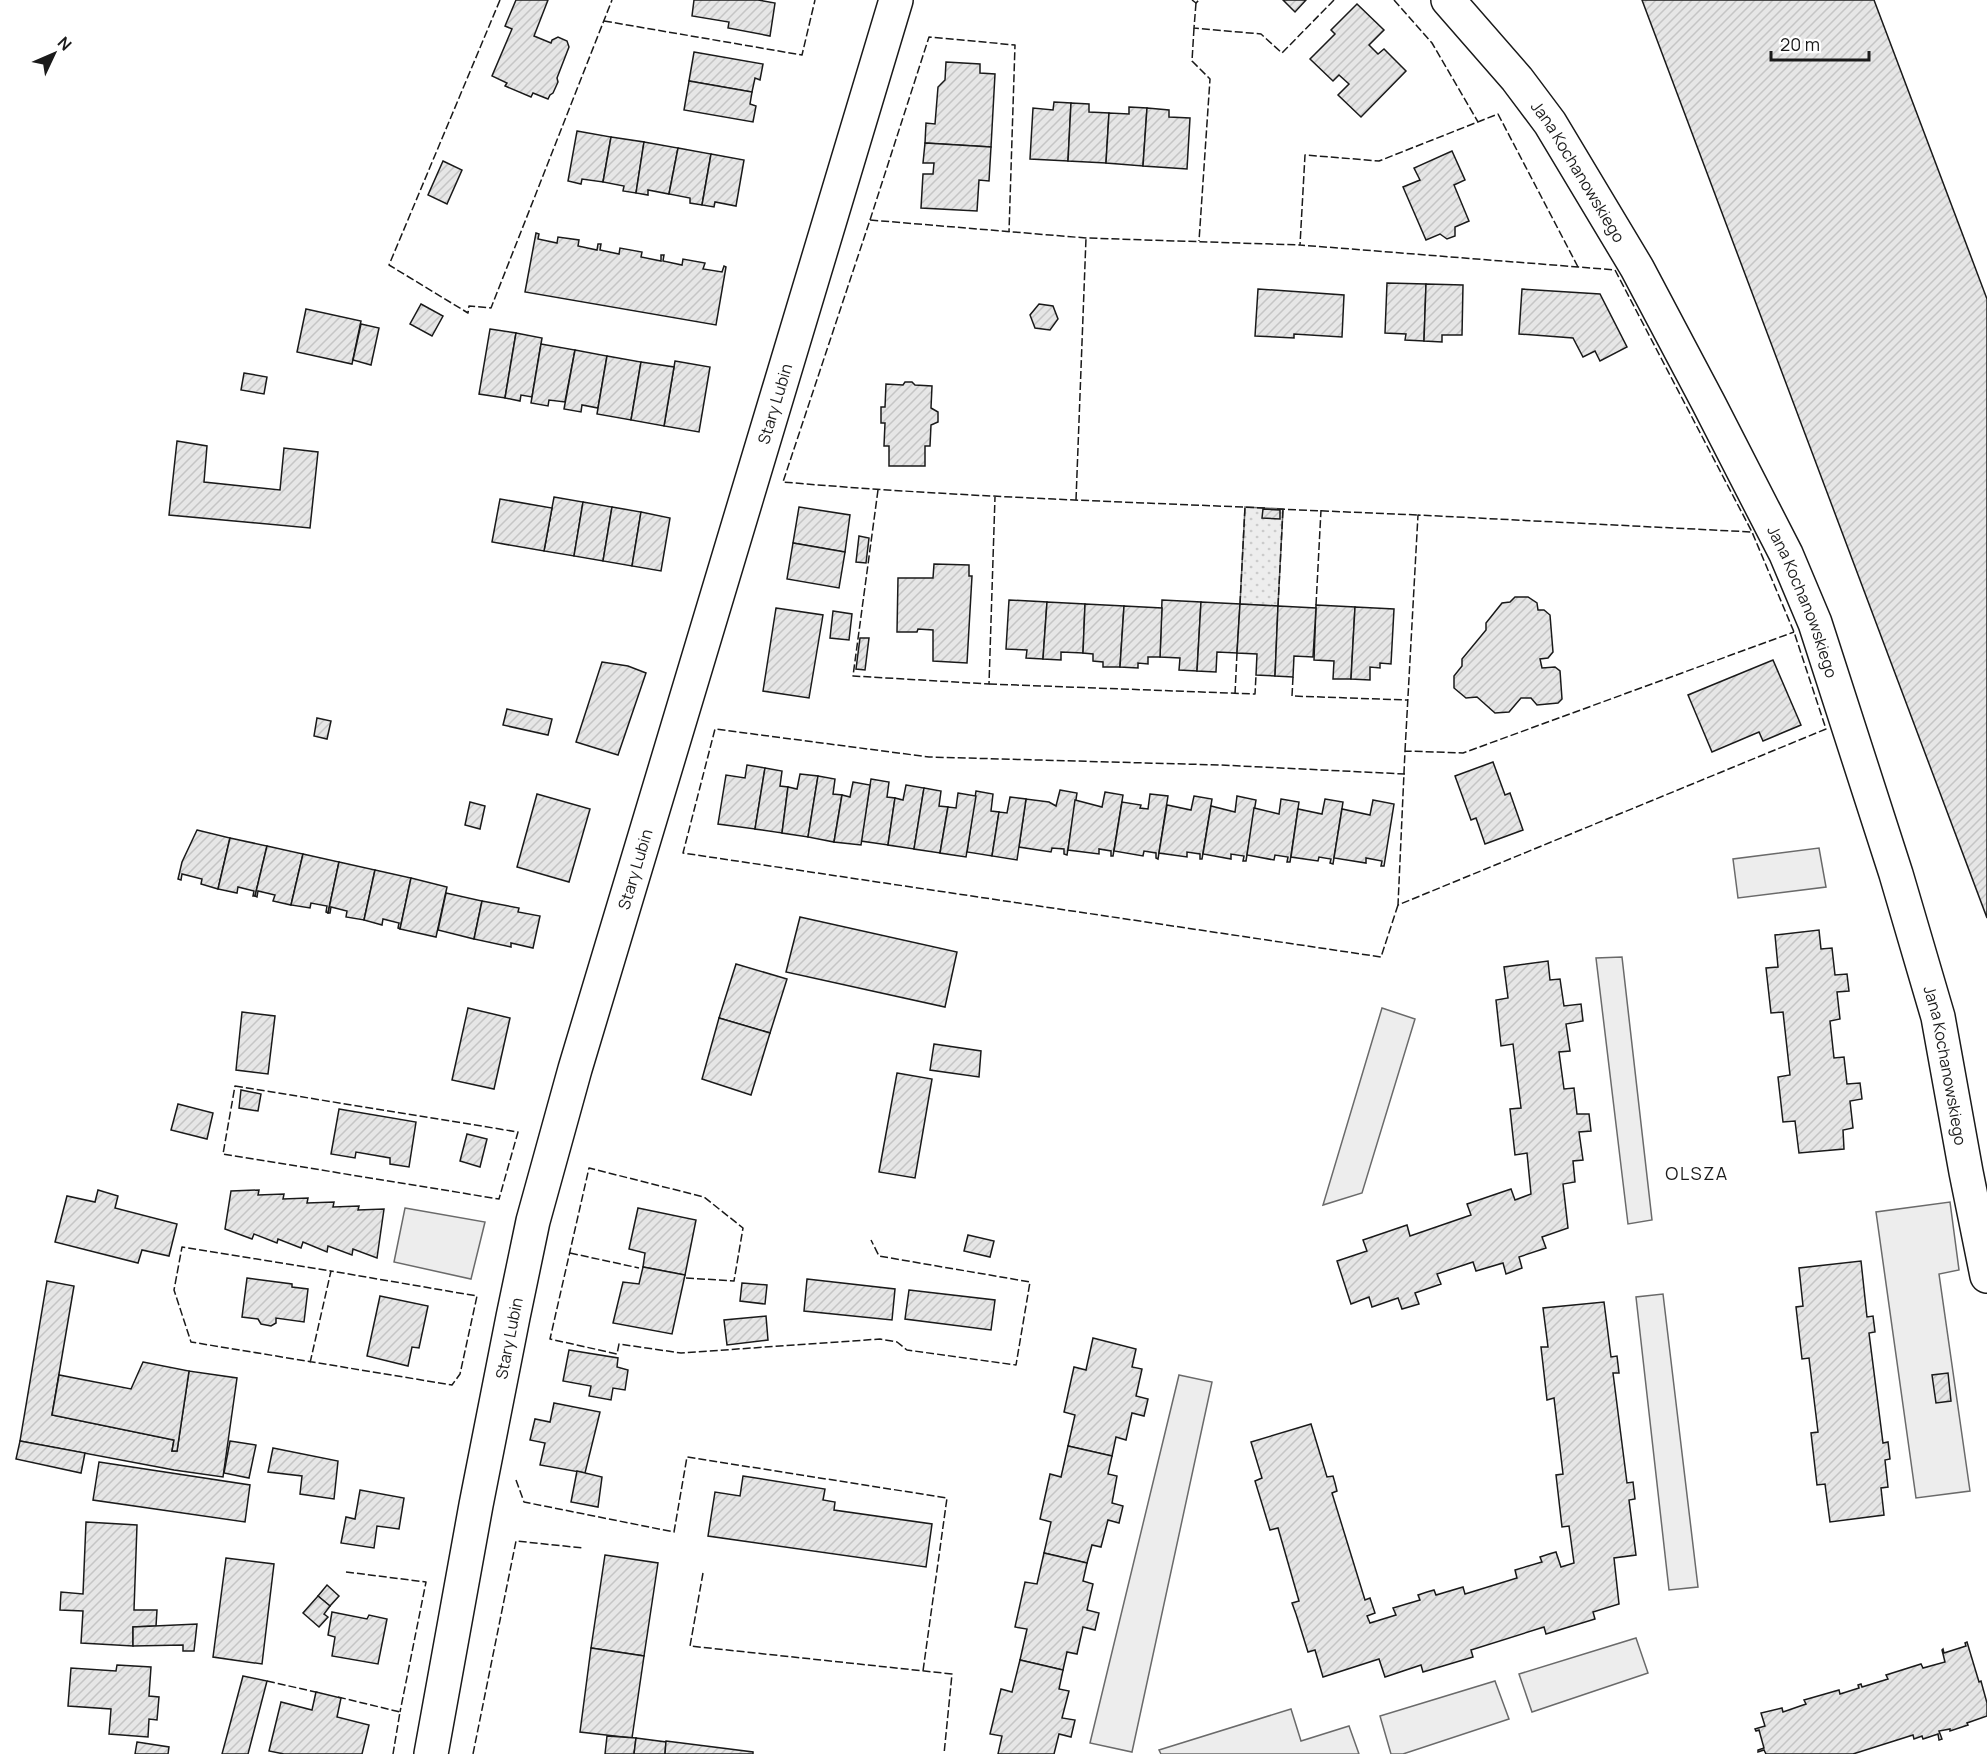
<svg xmlns="http://www.w3.org/2000/svg" width="1987" height="1754" viewBox="0 0 1987 1754" font-family="Manrope,sans-serif">
<defs>
<pattern id="grass-dots" width="8" height="8" patternUnits="userSpaceOnUse" patternTransform="scale(1.5)"><rect width="8" height="8" fill="#ededed"/><path d="M2 2h.1M6 6h.1" fill="none" stroke="#cbcbcb" stroke-width="1.8" stroke-linecap="round"/></pattern>
<pattern id="building-hatch" width="6" height="6" patternUnits="userSpaceOnUse" patternTransform="scale(1.5)"><rect width="6" height="6" fill="#e6e6e6"/><path d="M-1 1l2-2M0 6l6-6M5 7l2-2" fill="none" stroke="#c5c5c5"/></pattern>
</defs>
<rect width="100%" height="100%" fill="#fff"/>
<path fill="url(#grass-dots)" stroke="#6a6a6a" stroke-width="1.5" d="M1245 507 1283 509 1278 606 1240 604Z"/>
<g fill="#ededed" stroke="#6a6a6a" stroke-width="1.5">
<path d="M1819 848 1826 887 1738 898 1733 859Z"/>
<path d="M1622 957 1652 1220 1628 1224 1596 958Z"/>
<path d="M1382 1008 1415 1019 1362 1193 1323 1205Z"/>
<path d="M1950 1202 1959 1270 1939 1274 1970 1491 1916 1498 1876 1212Z"/>
<path d="M405 1208 485 1222 471 1279 394 1262Z"/>
<path d="M1663 1294 1698 1587 1669 1590 1636 1297Z"/>
<path d="M1179 1375 1212 1382 1132 1752 1090 1743Z"/>
<path d="M1636 1638 1648 1673 1532 1712 1519 1674Z"/>
<path d="M1495 1681 1509 1719 1403 1754H1391L1380 1716Z"/>
<path d="M1291 1709 1301 1741 1349 1726 1359 1754H1161L1159 1750Z"/>
</g>
<g fill="url(#building-hatch)" stroke="#1a1a1a" stroke-width="1.5">
<path d="M516 0H548L534 36 551 43 552 40 558 37 567 41 569 47 557 78 558 82 553 93 550 95 548 99 533 93 531 97 505 86 507 83 492 76 512 29 505 26Z"/>
<path d="M694 0H758L775 3 770 36 728 28 729 22 692 16Z"/>
<path d="M1283 0H1306L1295 12Z"/>
<path d="M1642 0H1874L1987 299V918Z"/>
<path d="M1357 4 1384 30 1369 45 1378 54 1384 49 1406 71 1361 117 1338 95 1349 84 1339 75 1333 81 1310 59 1335 34 1331 30Z"/>
<path d="M694 52 763 64 760 80 755 78 752 92 689 81Z"/>
<path d="M946 62 980 64V73L995 74 991 147 925 143 926 123 935 124 938 87 945 80Z"/>
<path d="M689 81 752 92 750 104 756 106 753 122 684 110Z"/>
<path d="M1054 102 1071 103 1068 161 1030 159 1033 108 1053 110Z"/>
<path d="M1071 103 1089 104V112L1109 113 1106 163 1068 161Z"/>
<path d="M1129 107 1147 108 1143 166 1106 163 1109 113 1129 114Z"/>
<path d="M1147 108 1169 110V117L1190 118 1187 169 1143 166Z"/>
<path d="M577 131 611 137 603 182 582 179 581 184 568 181Z"/>
<path d="M611 137 644 142 636 193 623 191 624 186 603 182Z"/>
<path d="M644 142 678 148 669 194 648 190V195L636 193Z"/>
<path d="M925 143 991 147 989 181 979 180 977 211 921 208 923 174H933L934 163H923Z"/>
<path d="M678 148 711 154 702 205 690 203V198L669 194Z"/>
<path d="M1452 151 1465 180 1454 185 1469 221 1455 227V236L1447 239 1440 234 1426 240 1403 187 1420 180 1414 168Z"/>
<path d="M711 154 744 160 736 206 715 202 714 207 702 205Z"/>
<path d="M443 161 462 170 447 204 428 195Z"/>
<path d="M536 233 539 234 538 239 557 243 558 237 579 240 578 246 597 250 598 244H601L600 250 619 254 620 248 642 252 641 257 661 261V255H664L663 261 682 265 683 259 705 263 703 269 722 272 724 266 726 267 716 325 525 292Z"/>
<path d="M1387 283 1426 284 1424 341 1405 340 1406 334 1385 333Z"/>
<path d="M1426 284 1463 285 1462 335H1442V342L1424 341Z"/>
<path d="M1258 289 1344 295 1342 337 1294 334V338L1255 336Z"/>
<path d="M1522 289 1600 294 1627 347 1600 361 1595 351 1583 357 1573 338 1519 334Z"/>
<path d="M421 304 443 316 432 336 410 324Z"/>
<path d="M1039 304 1053 306 1058 319 1050 330 1035 328 1030 315Z"/>
<path d="M306 309 361 321 352 364 297 352Z"/>
<path d="M361 324 379 328 371 365 353 360Z"/>
<path d="M490 329 516 333 505 398 479 394Z"/>
<path d="M516 333 542 338 532 397 521 395 520 401 505 398Z"/>
<path d="M541 344 575 350 565 402 549 400 548 406 531 403Z"/>
<path d="M575 350 607 356 598 408 582 405 581 412 564 409Z"/>
<path d="M607 356 641 362 631 420 597 414Z"/>
<path d="M675 361 710 367 699 432 664 426Z"/>
<path d="M641 362 674 367 664 426 631 420Z"/>
<path d="M244 373 267 377 264 394 241 390Z"/>
<path d="M905 382H912L915 385 932 386 931 408 938 412V422L931 425 930 446H925V466H889V446H884L885 423H881V407H885L886 384 903 385Z"/>
<path d="M177 441 207 446 204 482 280 490 284 448 318 452 310 528 169 515Z"/>
<path d="M554 497 583 502 574 556 544 551Z"/>
<path d="M500 499 552 508 544 551 492 542Z"/>
<path d="M583 502 612 507 603 561 574 556Z"/>
<path d="M612 507 641 512 632 566 603 561Z"/>
<path d="M799 507 850 515 845 552 793 543Z"/>
<path d="M1263 509 1280 510V519L1262 518Z"/>
<path d="M641 512 670 518 661 571 632 566Z"/>
<path d="M859 536 869 538 866 563 856 562Z"/>
<path d="M793 543 845 552 839 588 787 579Z"/>
<path d="M934 564 969 565V576H972L967 663 933 661V630L918 629 917 632H897L898 578H933Z"/>
<path d="M1515 597H1528L1537 603 1538 610H1544L1550 615 1553 652 1548 658 1540 659 1542 668 1555 667 1560 671 1562 699 1558 703 1537 705 1531 698H1521L1509 712 1495 713 1477 697 1466 698 1454 688V676L1462 666V659L1486 630V623L1502 603 1510 602Z"/>
<path d="M1009 600 1047 602 1043 659 1026 658 1027 650 1006 649Z"/>
<path d="M1162 600 1201 602 1197 671 1179 670 1180 658 1160 657Z"/>
<path d="M1047 602 1085 604 1083 653 1061 652V660L1043 659Z"/>
<path d="M1201 602 1240 604 1237 653 1217 652 1216 672 1197 671Z"/>
<path d="M1085 604 1124 606 1120 667H1103V662L1093 661V654L1083 653Z"/>
<path d="M1240 604 1278 606 1275 676 1256 675 1257 654 1237 653Z"/>
<path d="M1316 605 1355 607 1351 679H1333L1334 661 1314 660Z"/>
<path d="M1124 606 1162 608 1160 657H1148V664L1138 663V668L1120 667Z"/>
<path d="M1278 606 1316 608 1313 657 1294 656 1293 677 1275 676Z"/>
<path d="M1355 607 1394 609 1391 664 1380 663V668L1370 667V680L1351 679Z"/>
<path d="M776 608 823 615 809 698 763 691Z"/>
<path d="M833 611 852 614 849 640 830 638Z"/>
<path d="M860 638H869L865 670 856 669Z"/>
<path d="M1773 660 1801 725 1763 741 1759 732 1712 752 1688 695Z"/>
<path d="M602 662 628 666 646 673 618 755 576 742Z"/>
<path d="M507 709 552 719 548 735 503 725Z"/>
<path d="M317 718 331 721 327 739 314 736Z"/>
<path d="M1493 762 1505 795 1510 793 1523 830 1485 844 1476 818 1471 820 1455 776Z"/>
<path d="M747 765 765 768 755 829 718 824 726 775 745 778Z"/>
<path d="M765 768 782 771 780 786 788 787 782 833 755 829Z"/>
<path d="M800 774 818 776 808 837 782 833 788 787 797 789Z"/>
<path d="M818 776 835 779 833 794 842 795 834 842 808 837Z"/>
<path d="M871 779 889 782 887 797 895 798 888 845 861 841Z"/>
<path d="M853 782 870 785 861 845 834 842 842 795 850 797Z"/>
<path d="M906 785 924 788 914 849 888 845 895 798 903 800Z"/>
<path d="M924 788 941 791 939 806 948 807 940 853 914 849Z"/>
<path d="M1060 790 1077 793 1067 855 1064 854V849L1052 848 1051 852 1019 847 1026 799 1049 802 1056 806Z"/>
<path d="M976 791 993 794 991 811 999 812 992 856 967 852Z"/>
<path d="M1105 792 1123 795 1113 856H1111V851L1099 849V854L1068 850 1075 800 1102 807Z"/>
<path d="M958 793 976 796 966 857 940 853 948 807 956 808Z"/>
<path d="M537 794 590 809 569 882 517 867Z"/>
<path d="M1150 794 1168 796 1158 859 1156 858V853L1144 851 1143 856 1114 851 1122 802 1141 805 1140 808 1148 809Z"/>
<path d="M1194 796 1212 799 1202 859H1200V854L1187 852V857L1159 853 1167 805 1191 810Z"/>
<path d="M1237 796 1256 800 1246 861H1243L1244 856 1231 854V859L1203 854 1211 806 1235 812Z"/>
<path d="M1010 797 1026 799 1017 860 992 856 999 812 1007 813Z"/>
<path d="M1281 799 1299 802 1290 862H1287L1288 857 1275 855 1274 860 1247 855 1254 808 1279 814Z"/>
<path d="M1325 799 1343 802 1333 864 1330 863 1331 859 1319 857 1318 861 1291 857 1298 809 1322 814Z"/>
<path d="M1373 800 1394 804 1384 866H1381L1382 861 1366 858V863L1334 858 1342 809 1370 815Z"/>
<path d="M470 802 485 806 480 829 465 825Z"/>
<path d="M197 830 230 838 218 889 201 884 202 879 182 874 181 880 178 879 182 862Z"/>
<path d="M230 838 267 846 255 896H253L254 891 238 887 237 893 218 889Z"/>
<path d="M267 846 303 854 291 905 273 901 275 895 258 891 257 897 255 896Z"/>
<path d="M303 854 339 862 328 913 326 912 327 906 311 903 310 908 291 905Z"/>
<path d="M339 862 375 870 364 920 346 917 347 911 331 907 330 913H328Z"/>
<path d="M375 870 411 878 400 929 398 928 399 923 383 919 382 925 364 920Z"/>
<path d="M411 878 447 887 436 937 400 929Z"/>
<path d="M446 893 482 901 474 939 438 930Z"/>
<path d="M482 901 519 908 518 912 540 916 533 948 511 943V947L474 939Z"/>
<path d="M800 917 957 952 945 1007 786 972Z"/>
<path d="M1819 930 1821 949 1832 948 1835 975 1847 974 1849 991 1837 992 1840 1019 1830 1021 1834 1058 1844 1057 1847 1084 1860 1083 1862 1099 1850 1101 1853 1128 1843 1130 1844 1149 1799 1153 1795 1121 1783 1122 1778 1077 1790 1075 1783 1012 1771 1013 1766 968 1778 967 1775 935Z"/>
<path d="M1548 961 1550 980 1560 979 1564 1006 1581 1004 1583 1021 1566 1024 1570 1051 1559 1052 1564 1089 1574 1088 1577 1114H1589L1591 1131 1579 1132 1583 1160 1573 1161 1575 1182 1563 1184 1568 1228 1542 1237 1546 1248 1519 1257 1522 1268 1506 1274 1503 1263 1476 1271 1473 1262 1437 1274 1441 1284 1415 1293 1419 1304 1402 1309 1398 1298 1372 1307 1369 1297 1351 1304 1337 1261 1367 1251 1363 1240 1407 1225 1410 1236 1471 1215 1467 1204 1511 1189 1515 1200 1531 1194 1527 1153 1515 1155 1510 1109 1521 1108 1513 1044 1501 1046 1496 1000 1508 998 1504 967Z"/>
<path d="M736 964 787 979 770 1033 719 1018Z"/>
<path d="M468 1008 510 1018 494 1089 452 1080Z"/>
<path d="M242 1012 275 1016 268 1074 236 1070Z"/>
<path d="M719 1018 770 1033 751 1095 702 1079Z"/>
<path d="M934 1044 981 1051 979 1077 930 1070Z"/>
<path d="M897 1073 932 1079 915 1178 879 1172Z"/>
<path d="M241 1090 261 1094 258 1111 239 1108Z"/>
<path d="M178 1104 213 1113 207 1139 171 1130Z"/>
<path d="M339 1109 416 1122 409 1167 390 1164V1158L356 1152 355 1158 331 1154Z"/>
<path d="M467 1134 487 1139 480 1167 460 1161Z"/>
<path d="M98 1190 118 1196 115 1208 177 1224 169 1256 142 1250 138 1263 55 1242 67 1196 95 1202Z"/>
<path d="M259 1190 258 1195 284 1194 283 1199 308 1198 307 1203 334 1202 333 1207 359 1206 358 1210 384 1209 377 1258 353 1249 352 1255 328 1246 327 1252 303 1242 301 1248 278 1239 277 1243 254 1234 252 1239 225 1229 231 1191Z"/>
<path d="M638 1208 696 1220 685 1275 643 1267 645 1253 629 1249Z"/>
<path d="M968 1235 994 1241 990 1257 964 1251Z"/>
<path d="M1861 1261 1867 1317 1873 1316 1875 1332 1869 1333 1883 1443 1888 1442 1890 1459 1885 1460 1888 1487 1881 1488 1884 1515 1830 1522 1825 1484 1817 1485 1811 1433 1818 1432 1809 1358 1802 1359 1796 1307 1803 1306 1799 1268Z"/>
<path d="M643 1267 685 1275 672 1334 613 1323 623 1282 639 1284Z"/>
<path d="M247 1278 292 1284V1287L308 1289 304 1322 276 1318V1323L271 1326 261 1324 258 1319 242 1317Z"/>
<path d="M807 1279 895 1289 892 1320 804 1311Z"/>
<path d="M47 1281 74 1286 52 1415 174 1440 172 1451H177L189 1371 237 1378 223 1477 174 1470 20 1441Z"/>
<path d="M742 1283 767 1285 765 1304 740 1301Z"/>
<path d="M909 1290 995 1300 991 1330 905 1319Z"/>
<path d="M380 1296 428 1306 419 1348 412 1347 408 1366 367 1356Z"/>
<path d="M1604 1302 1611 1357 1617 1356 1619 1373H1613L1627 1483 1633 1482 1635 1499 1629 1500 1636 1555 1614 1558 1619 1604 1593 1612 1595 1619 1546 1634 1544 1627 1471 1650 1473 1657 1423 1672 1421 1665 1385 1677 1379 1659 1323 1677 1315 1650 1308 1652 1296 1614 1292 1603 1299 1601 1278 1528 1270 1530 1255 1481 1262 1478 1251 1442 1311 1424 1327 1477 1333 1476 1335 1483 1337 1491 1332 1493 1365 1600 1370 1598 1375 1613 1367 1616 1370 1623 1396 1615 1393 1608 1420 1600 1418 1595 1427 1592 1434 1590 1436 1595 1463 1587 1465 1594 1517 1578 1515 1570 1542 1562 1540 1557 1549 1554 1556 1552 1561 1567 1574 1563 1569 1526 1562 1527 1556 1475 1563 1474 1554 1398 1547 1400 1541 1347H1548L1543 1308Z"/>
<path d="M766 1316 768 1340 727 1345 724 1320Z"/>
<path d="M1093 1338 1136 1349 1132 1367 1142 1369 1136 1396 1148 1399 1144 1416 1132 1413 1126 1440 1116 1437 1112 1456 1068 1446 1075 1415 1064 1412 1074 1367 1086 1370Z"/>
<path d="M569 1350 618 1358 617 1367 628 1370 625 1390 613 1388 611 1400 589 1396 591 1386 563 1381Z"/>
<path d="M143 1362 189 1371 177 1451H172L174 1440 52 1415 59 1375 131 1389Z"/>
<path d="M1948 1373 1951 1401 1936 1403 1932 1375Z"/>
<path d="M554 1403 600 1412 585 1473 540 1465 545 1443 530 1440 535 1419 550 1422Z"/>
<path d="M20 1441 85 1453 81 1473 16 1459Z"/>
<path d="M230 1441 256 1445 249 1478 224 1473Z"/>
<path d="M1068 1446 1112 1456 1108 1474 1117 1476 1112 1503 1123 1506 1119 1523 1108 1520 1101 1547 1092 1545 1087 1563 1044 1553 1051 1522 1040 1519 1050 1474 1061 1477Z"/>
<path d="M273 1448 338 1461 334 1499 300 1494 302 1476 268 1472Z"/>
<path d="M99 1462 250 1485 245 1522 93 1500Z"/>
<path d="M577 1471 602 1477 598 1507 571 1502Z"/>
<path d="M743 1476 825 1489 823 1500 835 1502 834 1510 932 1524 926 1567 708 1536 715 1492 740 1496Z"/>
<path d="M360 1490 404 1498 399 1529 377 1526 374 1548 341 1543 346 1517 355 1519Z"/>
<path d="M86 1522 137 1525 134 1610H157L156 1626 133 1627V1646L81 1643 83 1611 60 1610 61 1592 83 1594Z"/>
<path d="M1044 1553 1087 1563 1083 1581 1093 1584 1087 1610 1099 1613 1095 1630 1083 1627 1077 1654 1067 1652 1063 1670 1020 1660 1027 1629 1015 1627 1025 1582 1037 1584Z"/>
<path d="M605 1555 658 1563 644 1656 591 1648Z"/>
<path d="M226 1558 274 1564 262 1664 213 1657Z"/>
<path d="M327 1585 339 1596 330 1606 318 1596Z"/>
<path d="M318 1596 330 1606 324 1614 328 1617 319 1627 303 1613Z"/>
<path d="M332 1612 367 1619 369 1615 387 1619 378 1664 332 1656 335 1637 328 1635Z"/>
<path d="M197 1624 194 1651H183V1645L133 1646V1627Z"/>
<path d="M1967 1642 1979 1682 1981 1681 1987 1703V1716L1967 1723 1968 1725 1950 1731V1729L1939 1731 1942 1739 1939 1740 1938 1734 1923 1739 1922 1736 1914 1739 1913 1735 1853 1754H1766L1764 1750 1758 1752V1750L1764 1748 1759 1730 1756 1731 1755 1729 1765 1726 1761 1713 1782 1708 1783 1712 1806 1704 1804 1700 1839 1690 1840 1694 1859 1688 1858 1685 1861 1684 1862 1687 1888 1679 1886 1675 1921 1664 1923 1668 1945 1662 1942 1650 1943 1649 1944 1653 1966 1646 1965 1643Z"/>
<path d="M591 1648 644 1656 632 1738 580 1732Z"/>
<path d="M1020 1660 1063 1670 1059 1689 1069 1691 1062 1718 1075 1720 1071 1737 1059 1734 1054 1754H998L1002 1736 990 1734 1001 1689 1012 1692Z"/>
<path d="M117 1665 151 1667 149 1696 159 1697 157 1720 149 1719 148 1737 109 1734 111 1709 68 1706 71 1668 116 1671Z"/>
<path d="M243 1676 267 1681 248 1754H222Z"/>
<path d="M316 1692 341 1698 337 1717 369 1725 362 1754H284L269 1751 281 1702 312 1710Z"/>
<path d="M607 1736 636 1738 634 1754H605Z"/>
<path d="M636 1738 666 1742 665 1754H634Z"/>
<path d="M666 1741 753 1752V1754H665Z"/>
<path d="M137 1742 169 1747 168 1754H135Z"/>
</g>
<g fill="none" stroke-linecap="round" stroke-linejoin="round">
<defs>
<g id="minor">
<path id="s1" d="M1448 0 1517 79 1550 123 1637 268 1709 404 1786 554 1815 623 1896 874 1938 1017 1966 1172 1987 1276"/>
<path id="s2" d="M431 1754 476 1505 513 1317 533 1221 575 1069 896 0"/>
</g>
</defs>
<use href="#minor" stroke="#1a1a1a" stroke-width="36"/>
<use href="#minor" stroke="#fff" stroke-width="33"/>
<g stroke="#1a1a1a" stroke-width="1.5" stroke-dasharray="8 3" stroke-linecap="butt">
<path d="M500 0 389 265 468 313 469 306 491 308 612 0"/>
<path d="M1192 0 1196 3 1199 0"/>
<path d="M1394 0 1432 43 1478 122"/>
<path d="M1196 3 1194 28 1261 34 1282 53 1334 0"/>
<path d="M604 21 802 55 815 0"/>
<path d="M1194 28 1192 61 1210 79 1199 241"/>
<path d="M870 220 929 37 1015 45 1009 232"/>
<path d="M1578 267 1498 114 1379 161 1305 155 1300 245 1578 267 1615 270 1752 532"/>
<path d="M878 490 853 676 989 684 995 497"/>
<path d="M1076 500 1086 238"/>
<path d="M1265 508C1104 501 943 496 783 482L870 220 1086 238 1300 245"/>
<path d="M1277 509 1418 515"/>
<path d="M1240 604 1245 507"/>
<path d="M1316 605 1321 510"/>
<path d="M1278 606 1283 509"/>
<path d="M1293 677 1292 696 1408 700"/>
<path d="M989 684 1255 694 1256 675"/>
<path d="M1235 694 1237 653"/>
<path d="M1405 751 1418 515 1752 532 1794 632 1826 729 1398 905 1405 751 1463 753 1794 632"/>
<path d="M1398 905 1381 957 683 853 715 729 929 757 1220 765 1405 774"/>
<path d="M235 1086 518 1132 499 1199 223 1154Z"/>
<path d="M570 1253 639 1268"/>
<path d="M686 1278 734 1281 743 1228 704 1197 589 1168 550 1339 617 1354 619 1344 681 1353 880 1339 897 1342 907 1350 1016 1365 1030 1282 879 1256 871 1240"/>
<path d="M310 1363 331 1271 182 1247 174 1290 191 1342 452 1385 460 1374 477 1296 331 1271"/>
<path d="M516 1480 524 1502 674 1532 687 1457 947 1498 923 1671"/>
<path d="M346 1572 426 1582 400 1712"/>
<path d="M703 1573 690 1646 952 1674 944 1754"/>
<path d="M267 1681 320 1693"/>
<path d="M338 1697 400 1712 393 1754"/>
<path d="M473 1754 516 1541 583 1548"/>
</g>
</g>
<g text-anchor="middle" stroke-width="4.5" stroke-linejoin="round" paint-order="stroke">
<g font-size="16" fill="#1a1a1a" stroke="#fff">
<text dy="6" stroke="none"><textPath href="#s1" startOffset="216">Jana Kochanowskiego</textPath></text>
<text dy="6" stroke="none"><textPath href="#s2" startOffset="1395">Stary Lubin</textPath></text>
<text dy="6" stroke="none"><textPath href="#s1" startOffset="702">Jana Kochanowskiego</textPath></text>
<text dy="6" stroke="none"><textPath href="#s2" startOffset="909">Stary Lubin</textPath></text>
<text dy="6" stroke="none"><textPath href="#s1" startOffset="1188">Jana Kochanowskiego</textPath></text>
<text dy="6" stroke="none"><textPath href="#s2" startOffset="423">Stary Lubin</textPath></text>
</g>
<g font-size="18" letter-spacing="1.5" fill="#1a1a1a" stroke="#fff">
<text x="1697" y="1180">OLSZA</text>
</g>
</g>
<g transform="translate(54 54) rotate(46)" stroke="#ffffff" stroke-width="4.5" paint-order="stroke">
<path d="M0-4.5L10 22L0 15L-10 22Z" fill="#1a1a1a"/>
<text y="-9" font-size="16" font-weight="bold" text-anchor="middle" fill="#1a1a1a">N</text>
</g>
<path d="M1771 51v9h98v-9" fill="none" stroke="#1a1a1a" stroke-width="3"/>
<text x="1780" y="51" font-size="18" fill="#1a1a1a" stroke="#ffffff" stroke-width="4.5" paint-order="stroke">20 m</text>
</svg>
